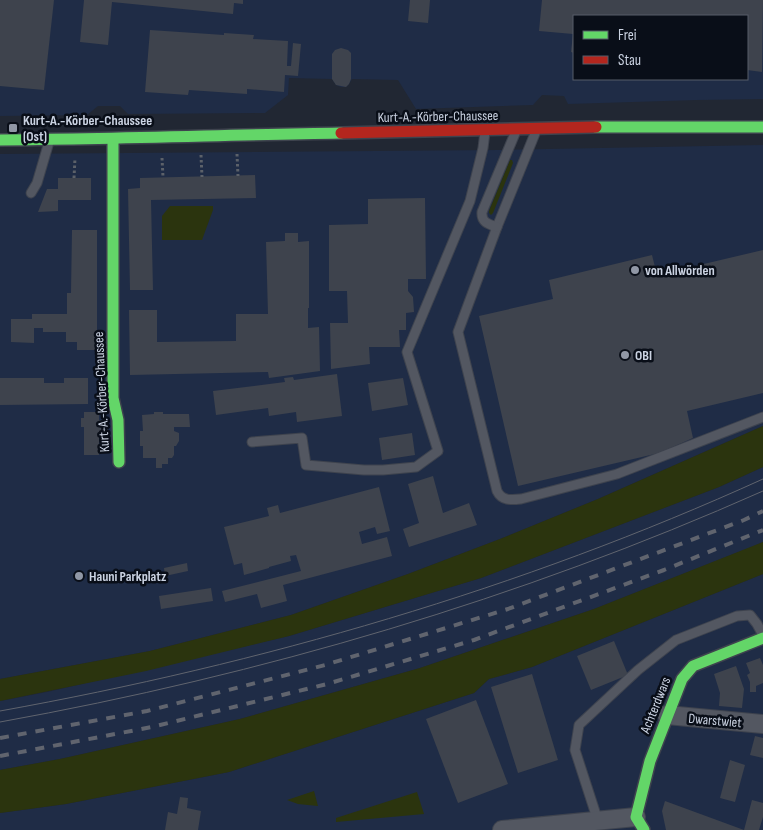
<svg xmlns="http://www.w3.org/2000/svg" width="763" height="830" viewBox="0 0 763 830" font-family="'Sofia Sans Condensed',sans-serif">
<rect width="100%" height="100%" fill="#212733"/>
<g fill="#1f2c46" fill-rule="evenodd">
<path d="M0 0H763V99L697 100 568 104 564 96 542 95 533 105 416 109 398 80 352 79 349 84 346 87H341L336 85 332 79 289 78 288 95 265 113 128 114 120 106H98L87 115 0 116ZM574 16H747V79H574Z"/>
<path d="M763 145V426L598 499 500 539 408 574 291 615 150 651 0 679V154L499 150Z"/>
<path d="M763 467V542L754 546 594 609 420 668 240 719 60 759 0 770V701L47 692 289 636 481 578 719 487Z"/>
<path d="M763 574V830H0V813L66 804 229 772 474 693 489 679 532 667Z"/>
</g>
<g fill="#2b340e">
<path d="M510 160H512L513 163 493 213 491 215 489 213V211Z"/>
<path d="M170 206H213V210L202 240H162V216Z"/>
<path d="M763 426V467L719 487 481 578 289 636 146 671 0 701V679L150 651 291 615 408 574 500 539 598 499Z"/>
<path d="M763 542V574L532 667 489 679 474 693 229 772 66 804 0 813V770L60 759 240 719 420 668 594 609Z"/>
<path d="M314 791 318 806 298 804 287 800Z"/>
<path d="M417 792 424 814 336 822V818Z"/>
</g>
<g fill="#3e434d">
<path d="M0 0H54L44 90 0 86Z"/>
<path d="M84 0H243V4L234 3 233 14 112 2 108 45 80 42Z"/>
<path d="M410 0H430L428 23 408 21Z"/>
<path d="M542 0H763L762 72 747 70V16H574V53L571 52 573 34 539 31Z"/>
<path d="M150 30 224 35V33L254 35 253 39 288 41 287 66H291L293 43 301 44 298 76 285 75 284 92 247 89V94L189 90 188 95 145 92Z"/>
<path d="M341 48 348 50 351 53V79L349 84 346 87 336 85 332 79V54L335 50Z"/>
<path d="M255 175 256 198 151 200 153 290H130L128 189 140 188V178Z"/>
<path d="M58 178H91V200H58V211L38 212 47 189H58Z"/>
<path d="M425 198 426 279H408V291L413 297 414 312 406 313V330H399L400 347H369L370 364 331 369 330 323H348L347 291H329V225L368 224V199Z"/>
<path d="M72 230H97V350H77V342H66V332H43V328H34V343L11 342V319H32V314H67V293H71Z"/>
<path d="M285 233H298V242L309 241V308H308V328L319 327 320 371 269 378 268 372 130 375 129 310H157V342L236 341V314H268L266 242 285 241Z"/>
<path d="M763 250V393L687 411 693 438 659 453 518 486 479 316 553 299 549 280 582 272 652 255 657 275Z"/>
<path d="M337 374 342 416 297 422 296 412 269 416 268 408 216 415 213 391 285 382 284 378 293 377 294 380Z"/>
<path d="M0 378H44V383H64V378H88V404L0 405Z"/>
<path d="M403 378 408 405 372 411 368 383Z"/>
<path d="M84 412H99V420H108V434H99V455H84V427H81V418H84Z"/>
<path d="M154 412H163V414H189L190 427H174V431L179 433V441L176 446H174V455L172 458H168V464H162V468H156V458H143V446H140V431H143L142 415 154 414Z"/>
<path d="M412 433 415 455 382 460 379 438Z"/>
<path d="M433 476 443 513 469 503 477 525 409 547 403 529 419 523 408 484Z"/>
<path d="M379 487 390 531 377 534 375 527 359 532 362 544 387 537 392 556 283 585 287 601 261 608 257 594 225 602 222 591 301 571 296 555 290 556 291 561 269 567V568L244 575 242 563 234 565 224 527 269 516 267 508 278 505 280 513Z"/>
<path d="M187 563 188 571 165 576 164 568Z"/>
<path d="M211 588 213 601 161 609 159 596Z"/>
<path d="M614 641 628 675 591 690 577 656Z"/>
<path d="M760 658 763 665V683L756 686V692H750V682L747 675 750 673 746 663Z"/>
<path d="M736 666 744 689 742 708 719 706 720 693 714 674Z"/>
<path d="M532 674 558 760 518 773 491 687Z"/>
<path d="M476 700 508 784 458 803 426 719Z"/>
<path d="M755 736 763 738V758L750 755Z"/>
<path d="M730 760 745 765 735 802 720 798Z"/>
<path d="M180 797 188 798 187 808 201 811 198 830H165L168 812 177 814Z"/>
<path d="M752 800 763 803V817L759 830H744Z"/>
<path d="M665 801 744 830H666L662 811Z"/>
</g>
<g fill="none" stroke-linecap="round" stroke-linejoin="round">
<defs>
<g id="lane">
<path d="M536 131 497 227 458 332 497 491C502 501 511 500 521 499L617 474 763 417"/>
<path d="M31 193 37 183 49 142"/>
<path d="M497 227C488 224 481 222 482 212L516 131"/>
<path d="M252 442 302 438 306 465 364 470H383L416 467 438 451 407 352 470 201 483 148 485 132"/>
<path d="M598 821 575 750 579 725 638 670 676 640 737 616 750 615 757 624 763 635"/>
</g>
<g id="street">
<path d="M667 715 763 724"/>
<path d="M502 830 636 817"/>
</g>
<g id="fast">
<path d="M596 127H763"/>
<path d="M113 139V398L118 420 119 462"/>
<path d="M0 140C114 139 227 135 341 133"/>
<path d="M644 830 636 817 650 761 682 679 693 666 763 638"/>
</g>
<path id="jam" d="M341 133 596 127"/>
</defs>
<use href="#lane" stroke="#3e434e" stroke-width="11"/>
<use href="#street" stroke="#3e434e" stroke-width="20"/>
<use href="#fast" stroke="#3e434e" stroke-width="14"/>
<use href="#jam" stroke="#3e434e" stroke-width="14"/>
<g stroke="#5c6169" stroke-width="3" stroke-dasharray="2.5 2.5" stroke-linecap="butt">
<path d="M237 154 238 176"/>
<path d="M201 155 202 177"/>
<path d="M162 158 163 177"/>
<path d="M74 178 75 158"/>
</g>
<use href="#lane" stroke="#535761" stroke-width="9"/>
<use href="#street" stroke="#535761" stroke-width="18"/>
<use href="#fast" stroke="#63d668" stroke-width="11"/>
<use href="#jam" stroke="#b3261e" stroke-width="11"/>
<g stroke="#60646e" stroke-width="1">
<path d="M0 711C261 664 521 589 763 479"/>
<path d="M0 722C261 675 520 599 763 491"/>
</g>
<g stroke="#60646e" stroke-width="4" stroke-dasharray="9 9" stroke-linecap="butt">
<path d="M0 738 147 711 325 665 508 609 744 520 763 511"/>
<path d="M0 756 152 727 327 684 474 640 664 570 763 530"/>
</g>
</g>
<g fill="#9097a5" stroke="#090e18" stroke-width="2">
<rect x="8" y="123" width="10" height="10" rx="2.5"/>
<circle cx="635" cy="270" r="5"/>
<circle cx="625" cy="355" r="5"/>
<circle cx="79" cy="576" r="5"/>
</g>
<g text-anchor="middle" stroke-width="5" stroke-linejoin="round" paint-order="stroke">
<g font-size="14" fill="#cbd3e2" stroke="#090e18">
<text transform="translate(438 116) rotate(-1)" y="5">Kurt-A.-Körber-Chaussee</text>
<text transform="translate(101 392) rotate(-93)" y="5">Kurt-A.-Körber-Chaussee</text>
<text transform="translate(655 705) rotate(-68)" y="5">Achterdwars</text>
<text transform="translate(715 720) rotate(5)" y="5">Dwarstwiet</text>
</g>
<g font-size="14" font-weight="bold" fill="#cbd3e2" stroke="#090e18" text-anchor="start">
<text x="23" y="125">Kurt-A.-Körber-Chaussee<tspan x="23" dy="16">(Ost)</tspan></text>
<text x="645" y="275">von Allwörden</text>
<text x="635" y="360">OBI</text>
<text x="89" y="581">Hauni Parkplatz</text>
</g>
</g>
<rect x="573" y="15" width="175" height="65" fill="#090e18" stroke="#575d69"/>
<rect x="583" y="31" width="25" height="8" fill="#63d668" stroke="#575d69"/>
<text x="618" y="40" font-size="15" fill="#cbd3e2">Frei</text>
<rect x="583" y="56" width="25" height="8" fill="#b3261e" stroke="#575d69"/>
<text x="618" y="65" font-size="15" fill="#cbd3e2">Stau</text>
</svg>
